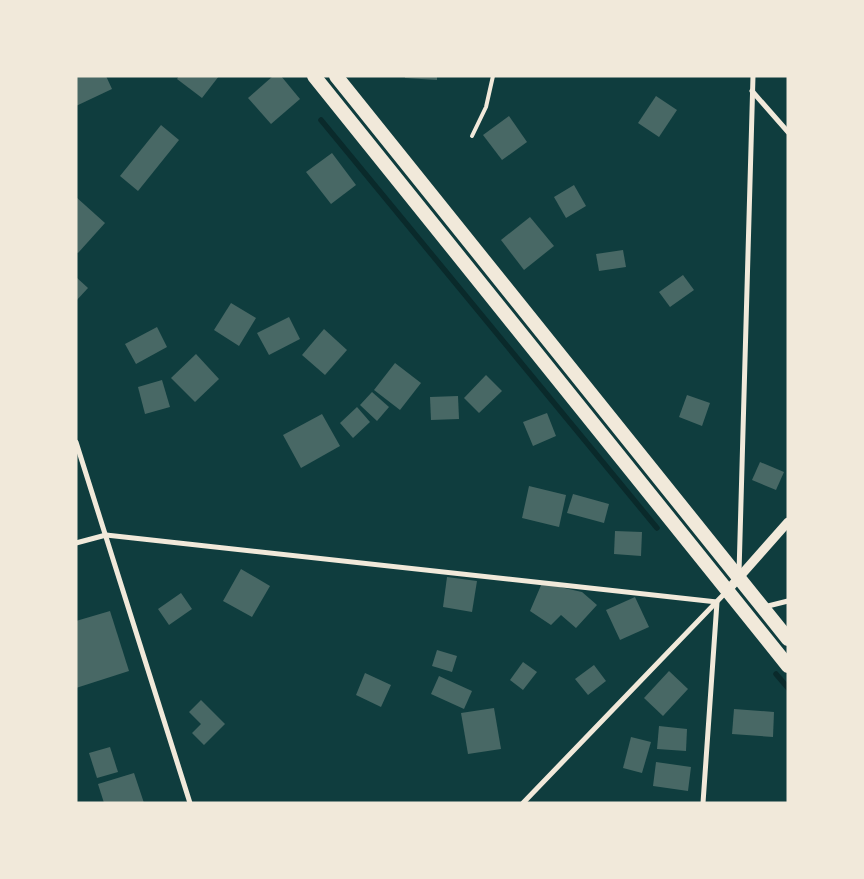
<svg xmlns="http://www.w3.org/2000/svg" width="864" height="879" viewBox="0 0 864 879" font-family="'PT Sans Narrow',sans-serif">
<rect width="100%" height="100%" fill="#0f3d3e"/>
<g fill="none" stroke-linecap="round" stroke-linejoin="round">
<g stroke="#0a2a2b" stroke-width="5.5">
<path d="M321 120 657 528"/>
<path d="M776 674 788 688"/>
</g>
</g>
<g fill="#486865">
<path d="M79 76H106L112 89 76 106V77Z"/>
<path d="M179 76H219L202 98 177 79Z"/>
<path d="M273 76H281L300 99 271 124 248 98Z"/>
<path d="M405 76H437V80L405 78Z"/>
<path d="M656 96 677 110 659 137 638 123Z"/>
<path d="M509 116 527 142 502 160 483 135Z"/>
<path d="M161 125 179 140 138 191 120 176Z"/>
<path d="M332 153 356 185 331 204 306 172Z"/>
<path d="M574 185 586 206 566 218 554 197Z"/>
<path d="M76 197 105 223 78 253 76 252Z"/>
<path d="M530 217 554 246 524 270 501 240Z"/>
<path d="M623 250 626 267 599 271 596 254Z"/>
<path d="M683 275 694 290 670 307 659 292Z"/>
<path d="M76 277 88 288 76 301Z"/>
<path d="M231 303 256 318 239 346 214 330Z"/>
<path d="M289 317 300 339 269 355 257 333Z"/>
<path d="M157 327 167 347 136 364 125 344Z"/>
<path d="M324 329 347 350 325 375 302 355Z"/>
<path d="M196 354 219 379 195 402 171 378Z"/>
<path d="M395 363 421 383 400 410 374 390Z"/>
<path d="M486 375 502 391 479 413 464 398Z"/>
<path d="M162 380 170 407 145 414 138 387Z"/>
<path d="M372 392 389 407 377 421 360 405Z"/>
<path d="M687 395 710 403 702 426 679 417Z"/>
<path d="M458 396 459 419 431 420 430 397Z"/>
<path d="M357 407 370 422 353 438 340 423Z"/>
<path d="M547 413 556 436 533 446 523 422Z"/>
<path d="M322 414 340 446 301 468 283 435Z"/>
<path d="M760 462 784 472 776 490 752 480Z"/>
<path d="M529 486 566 495 559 527 522 518Z"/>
<path d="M573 494 609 504 604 523 567 513Z"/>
<path d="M615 531 642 532 641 556 614 554Z"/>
<path d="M241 569 270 586 252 617 223 601Z"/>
<path d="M447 577 477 581 472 612 443 607Z"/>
<path d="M542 583 582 592 597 605 576 628 561 615 551 625 530 611Z"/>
<path d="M181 593 192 609 169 625 158 609Z"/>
<path d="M635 597 649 627 620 640 606 610Z"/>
<path d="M110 611 129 671 76 688V621Z"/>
<path d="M437 650 457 656 452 672 432 666Z"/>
<path d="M523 662 537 672 523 690 510 680Z"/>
<path d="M594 665 606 681 588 695 575 679Z"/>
<path d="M669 671 688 689 663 716 644 698Z"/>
<path d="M365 673 391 685 381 707 356 695Z"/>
<path d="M439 676 472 691 464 709 431 694Z"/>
<path d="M201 700 225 724 204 745 192 733 201 724 189 712Z"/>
<path d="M494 708 501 749 468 754 461 713Z"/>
<path d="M734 709 774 712 773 737 732 734Z"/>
<path d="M659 726 687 729 686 751 657 749Z"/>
<path d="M631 737 651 742 642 773 623 768Z"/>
<path d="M110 747 118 772 97 778 89 753Z"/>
<path d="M656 762 691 767 688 791 653 786Z"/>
<path d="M134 773 144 803H104L98 784Z"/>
</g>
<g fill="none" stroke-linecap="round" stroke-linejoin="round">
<path stroke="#f1e9da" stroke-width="4" d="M472 136 486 107 493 76"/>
<g stroke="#f1e9da" stroke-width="5">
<path d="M752 91 788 132"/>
<path d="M76 442 190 803"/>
<path d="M76 543 106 535 717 602 703 803"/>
<path d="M739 573 753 76"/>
<path d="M764 607 788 601"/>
<path d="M523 803 727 591"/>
</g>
<path stroke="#f1e9da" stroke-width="9" d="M727 591 788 522"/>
<g stroke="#f1e9da" stroke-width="14">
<path d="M314 76 788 666"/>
<path d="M336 76 788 639"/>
</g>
</g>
<rect width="864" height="879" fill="none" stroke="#f1e9da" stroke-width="155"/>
</svg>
